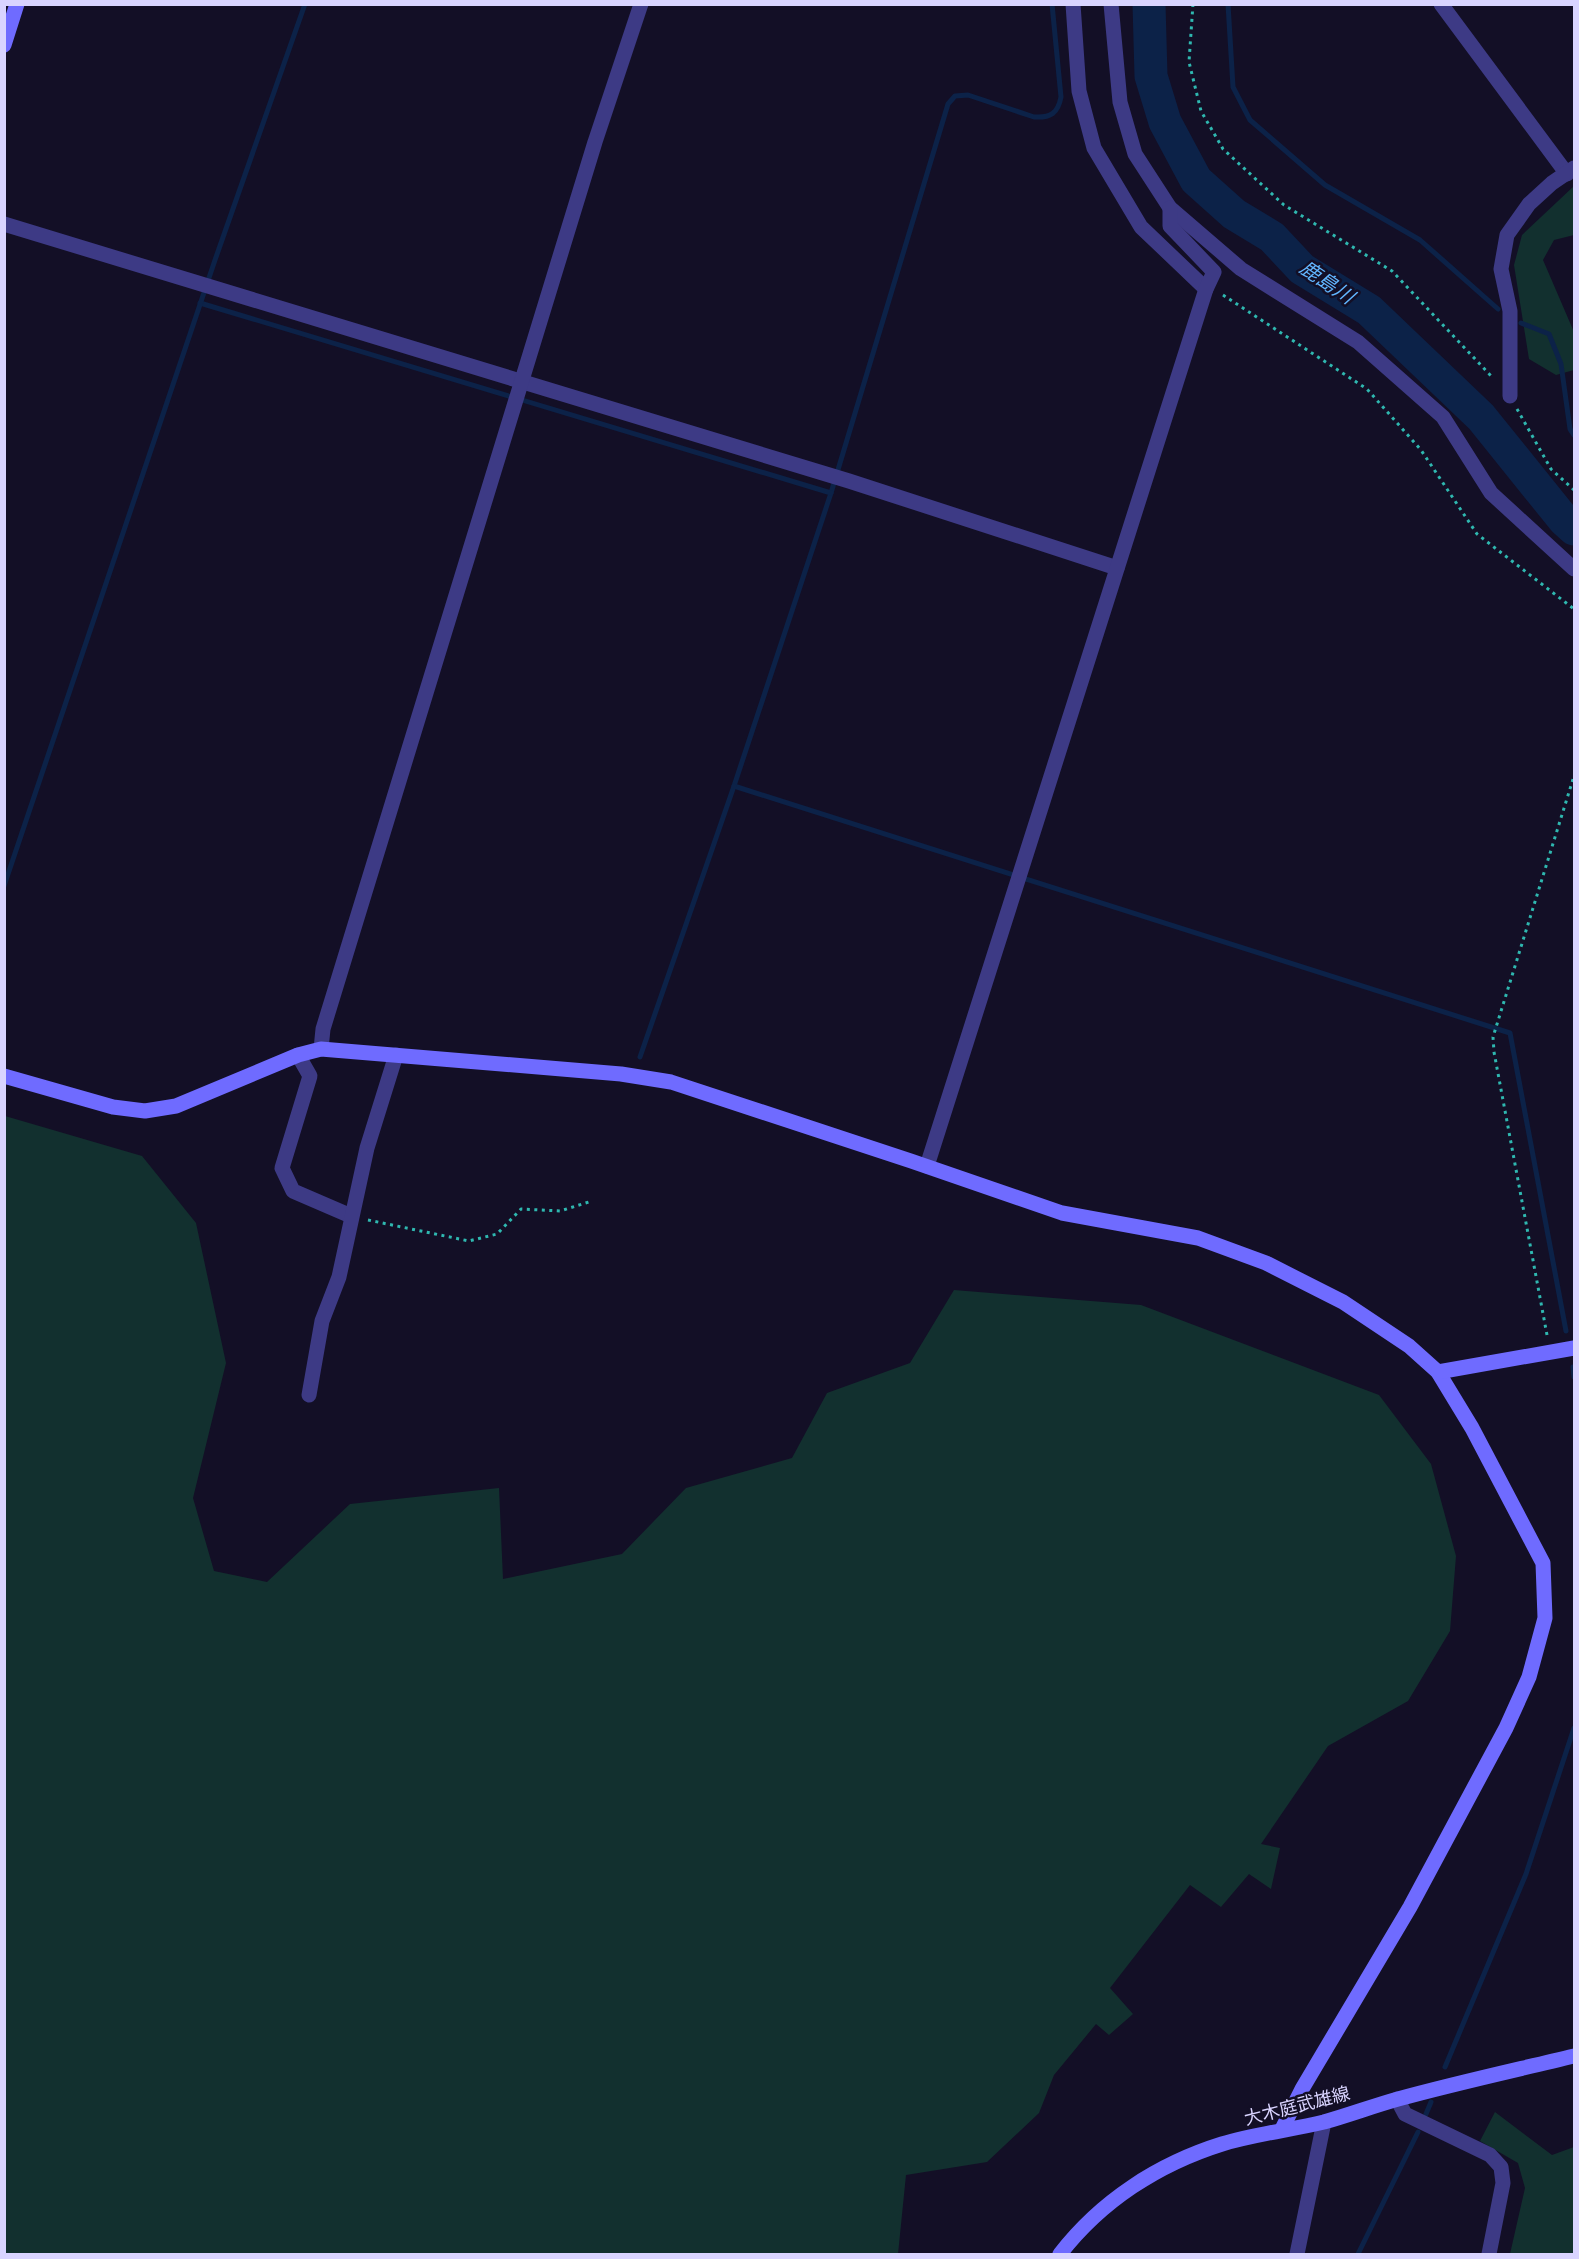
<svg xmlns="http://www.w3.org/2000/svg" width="1579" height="2259" viewBox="0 0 1579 2259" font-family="'Work Sans','Noto Sans JP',sans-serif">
<rect width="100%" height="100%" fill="#130f26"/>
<g fill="#12302f">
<path d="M1574 186V235L1554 240 1543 260 1574 332V370L1556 375 1529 359 1514 265 1522 235Z"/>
<path d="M5 1116 142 1156 196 1223 226 1363 193 1498 214 1571 267 1582 350 1504 499 1488 503 1579 622 1554 686 1488 792 1458 827 1393 910 1363 954 1290 1141 1305 1379 1395 1431 1464 1456 1556 1450 1631 1408 1701 1328 1746 1261 1844 1280 1848 1271 1889 1249 1874 1221 1907 1190 1885 1110 1988 1133 2014 1109 2035 1096 2024 1054 2075 1039 2113 987 2162 906 2175 898 2254H5Z"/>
<path d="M1495 2112 1552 2155 1574 2147V2254H1510L1525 2188 1518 2163 1480 2141Z"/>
</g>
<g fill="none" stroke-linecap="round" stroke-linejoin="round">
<g stroke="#0c2248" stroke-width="5">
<path d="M1052 4 1061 97C1058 113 1051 118 1034 117L968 95 955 96 948 104 831 493 734 786 1510 1033 1566 1331"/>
<path d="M1228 4 1233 87 1250 120 1325 185 1420 240 1498 309"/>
<path d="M200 303 831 493"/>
<path d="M1521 323 1549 334 1561 364 1570 429 1574 435"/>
<path d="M4 886 215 260 305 4"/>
<path d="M640 1057 734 786"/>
<path d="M1573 1367 1574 1377"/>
<path d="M1445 2067 1526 1874 1574 1728"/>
<path d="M1426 2114 1431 2102"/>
<path d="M1358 2254 1418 2132"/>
</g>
<path stroke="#0c2248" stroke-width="33" d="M1149 4 1151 76 1165 122 1196 180 1234 214 1272 237 1302 269 1369 310 1481 417 1564 520 1574 529"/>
<g stroke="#2fb8b0" stroke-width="3" stroke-dasharray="3 4.5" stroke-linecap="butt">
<path d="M1193 4 1189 62 1201 111 1223 149 1284 205 1392 271 1493 378"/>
<path d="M1223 295 1367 389 1421 450 1477 534 1574 609"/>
<path d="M1517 409 1551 469 1574 490"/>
<path d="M368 1220 469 1241 497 1234 521 1209 560 1211 592 1201"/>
<path d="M1547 1335 1494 1052 1493 1037 1574 776"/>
</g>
<g stroke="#3d3a85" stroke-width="15">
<path d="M1073 4 1079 91 1094 148 1141 227 1206 289"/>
<path d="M1111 4 1120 102 1135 154 1170 208 1241 269 1358 342 1443 417 1491 493 1574 569"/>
<path d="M1441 4 1567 174"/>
<path d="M4 224 849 481 1117 568"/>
<path d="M1510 396V311L1501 269 1507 235 1529 204 1552 183 1574 168"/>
<path d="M321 1049 323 1029 595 142 641 4"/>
<path d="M298 1055 310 1076 282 1168 293 1191 351 1216"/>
<path d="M927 1166 1206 289 1214 272 1170 226V208"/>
<path d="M309 1395 322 1321 339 1277 367 1148 396 1055"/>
<path d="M1397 2099 1405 2114 1490 2155 1501 2167 1503 2183 1489 2254"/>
<path d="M1297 2254 1324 2122"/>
</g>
<g stroke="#6f6bff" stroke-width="15">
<path d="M4 45 17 4"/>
<path d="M4 1076 113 1107 145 1111 176 1106 298 1055 321 1049 621 1074 671 1082 911 1161 1062 1213 1198 1238 1266 1263 1343 1302 1409 1346 1438 1372 1472 1428 1543 1563 1545 1618 1529 1677 1506 1728 1410 1907 1302 2089 1282 2129"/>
<path d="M1438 1372 1574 1348"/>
<path d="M1060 2254C1101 2201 1158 2164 1222 2144 1256 2134 1290 2130 1324 2122 1349 2115 1373 2106 1398 2099 1456 2083 1516 2070 1574 2056"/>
</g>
</g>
<g text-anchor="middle" stroke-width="5" stroke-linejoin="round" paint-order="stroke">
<g font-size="18" fill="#d9d4ff" stroke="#130f26">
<text transform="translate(1297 2106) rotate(-14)" y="6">大木庭武雄線</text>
</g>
<g font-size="20" font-style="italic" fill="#62b6ff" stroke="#130f26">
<text transform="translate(1327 282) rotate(34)" y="7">鹿島川</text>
</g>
</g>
<rect width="1579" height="2259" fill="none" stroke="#d9d4ff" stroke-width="12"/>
</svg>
